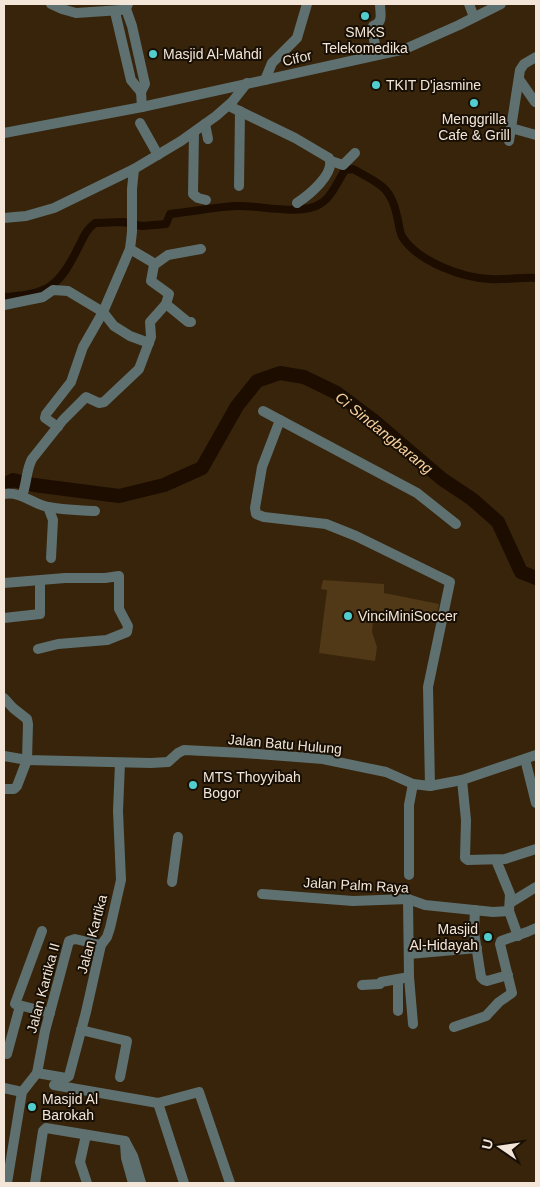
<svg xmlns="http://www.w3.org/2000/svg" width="540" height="1187" viewBox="0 0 540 1187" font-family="Helvetica,sans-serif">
<rect width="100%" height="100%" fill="#37240a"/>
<path fill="#513816" d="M323 580 384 584V593L439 604 435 622 374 610 372 632 377 647 375 661 319 653 327 590 321 589Z"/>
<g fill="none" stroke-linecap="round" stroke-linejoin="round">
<path stroke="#1c0d00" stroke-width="8" d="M4 297C47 295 59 287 78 248 84 237 85 231 95 223L123 222 142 226 166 224 170 214C192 212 214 207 236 206 258 205 301 216 320 204 331 198 338 181 345 170L353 169C378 183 391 186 397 216 399 222 399 233 403 238 419 262 463 278 490 279 506 280 521 277 536 278"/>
<path stroke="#1c0d00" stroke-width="14" d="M4 485 13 480 34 485 119 496 164 485 202 468 237 406 257 381 280 373 304 377 337 393 373 420 442 479 472 499 498 522 521 572 536 578"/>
<g stroke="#5e7070" stroke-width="10">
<path d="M51 4 62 9 76 13 121 10"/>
<path d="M128 4 126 9 132 26 145 84 141 92 142 107"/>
<path d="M469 4 474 17"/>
<path d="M115 12 131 80 141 92"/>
<path d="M377 55 372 29 373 26C384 22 380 14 380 4"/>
<path d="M519 79 535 102"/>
<path d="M265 80 272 63 297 38 307 4"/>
<path d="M229 106 295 138 329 158C336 173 309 195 297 203"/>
<path d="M140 123 158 155"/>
<path d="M205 124 208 139"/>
<path d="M511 128 536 135"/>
<path d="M4 133 142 107 405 49 459 25 501 4"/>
<path d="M194 133 193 194 198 198 206 200"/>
<path d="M509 141 520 70 524 64 536 57"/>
<path d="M331 161 343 165 355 153"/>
<path d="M239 186 240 111"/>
<path d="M4 218 26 216 54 208 134 169 181 141 216 116 232 102 247 83"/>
<path d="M154 265 168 255 201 249"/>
<path d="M166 304 188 322H191"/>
<path d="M4 305 43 297 53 290 68 291 103 312 114 326 130 336 149 343"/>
<path d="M263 411 417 493 456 524"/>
<path d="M280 420 262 467 255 508 256 514 264 517 326 524 356 536 450 582 428 687 430 786"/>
<path d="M58 427 45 418 46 414 71 382 83 347 103 312 130 249 132 232V189L134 169"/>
<path d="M4 494C21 491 32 504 48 507 63 510 79 510 95 511"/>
<path d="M22 496C27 483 26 470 32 459L63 420 86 397 99 403 104 402 139 369 151 337 150 322 166 304 169 294 151 281 154 265 152 262 130 249"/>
<path d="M48 507 53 520 51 558"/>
<path d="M4 583 65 578H105L119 576V609L128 626 127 632 107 640 58 644 38 649"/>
<path d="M4 618 40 614V581"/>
<path d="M4 698 13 708 27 719 28 724 27 760 17 786 14 789H4"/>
<path d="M4 756 27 760 151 763 168 762 178 753 184 750 243 753 323 759 386 772 413 784 430 786 462 780 536 755"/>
<path d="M525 759 536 803"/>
<path d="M462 780 466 820 465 858 468 860 505 859 536 849"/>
<path d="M496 860 510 894 509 911 518 936"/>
<path d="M409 875V805L413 784"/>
<path d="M172 882 178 837"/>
<path d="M262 894 353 901 408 899 425 905 493 912 509 911"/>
<path d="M408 899 409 977 413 1024"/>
<path d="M510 903 536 887"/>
<path d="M475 910 474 932 481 977 484 980 487 981 508 975"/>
<path d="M42 931 15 1004 50 1013"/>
<path d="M409 954 477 948"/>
<path d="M398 980V1011"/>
<path d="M362 985 380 984 381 982 409 977"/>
<path d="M454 1027 486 1016 499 1002 512 993 500 944 501 941 527 932 536 928"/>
<path d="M81 1030 127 1041 120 1077"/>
<path d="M7 1054 20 1006"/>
<path d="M37 1073 66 1078 69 1076 86 1012 101 945 107 937 110 928 121 880 118 811 120 763"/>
<path d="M54 1085 158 1103 199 1092 230 1183"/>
<path d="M4 1088 22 1092"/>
<path d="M158 1103 184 1183"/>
<path d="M86 1135 80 1162 87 1183"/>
<path d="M125 1141 133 1156 141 1183"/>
<path d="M125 1144 126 1158 133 1183"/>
<path d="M7 1183 22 1092 37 1073 45 1031 69 941 75 939 101 945"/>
<path d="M35 1183 43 1131 46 1128 125 1141"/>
</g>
</g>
<g fill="#52cdce" stroke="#180f05" stroke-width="2">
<circle cx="365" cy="16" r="5"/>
<circle cx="153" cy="54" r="5"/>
<circle cx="376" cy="85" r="5"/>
<circle cx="474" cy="103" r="5"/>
<circle cx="348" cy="616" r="5"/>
<circle cx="193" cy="785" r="5"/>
<circle cx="488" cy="937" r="5"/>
<circle cx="32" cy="1107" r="5"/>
</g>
<g text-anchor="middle" stroke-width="4" stroke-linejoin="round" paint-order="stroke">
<g font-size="14" fill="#f3e6d8" stroke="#180f05" text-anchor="start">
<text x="365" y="37" text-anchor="middle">SMKS<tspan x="365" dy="16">Telekomedika</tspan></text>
<text x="163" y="59">Masjid Al-Mahdi</text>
<text x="386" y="90">TKIT D'jasmine</text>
<text x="474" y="124" text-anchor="middle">Menggrilla<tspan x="474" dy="16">Cafe &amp; Grill</tspan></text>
<text x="358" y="621">VinciMiniSoccer</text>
<text x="203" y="782">MTS Thoyyibah<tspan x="203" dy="16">Bogor</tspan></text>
<text x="478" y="934" text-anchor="end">Masjid<tspan x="478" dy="16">Al-Hidayah</tspan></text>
<text x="42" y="1104">Masjid Al<tspan x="42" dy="16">Barokah</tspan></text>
</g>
<g font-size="14" fill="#f3e6d8" stroke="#180f05">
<text transform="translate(297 58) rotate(-13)" y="5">Cifor</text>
<text transform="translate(285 744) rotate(5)" y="5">Jalan Batu Hulung</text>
<text transform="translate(356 885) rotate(3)" y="5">Jalan Palm Raya</text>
<text transform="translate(92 934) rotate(-75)" y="5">Jalan Kartika</text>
<text transform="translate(43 988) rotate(-75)" y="5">Jalan Kartika II</text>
</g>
<g font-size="15" font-style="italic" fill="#fad19f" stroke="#180f05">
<text transform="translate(384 433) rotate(39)" y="5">Ci Sindangbarang</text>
</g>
</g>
<rect width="540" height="1187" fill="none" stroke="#f3e6d8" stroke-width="10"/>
<g transform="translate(500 1147) rotate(283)" stroke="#180f05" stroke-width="4" paint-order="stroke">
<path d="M0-4L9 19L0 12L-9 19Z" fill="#f3e6d8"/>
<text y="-8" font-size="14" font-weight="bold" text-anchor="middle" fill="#f3e6d8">U</text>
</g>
</svg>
